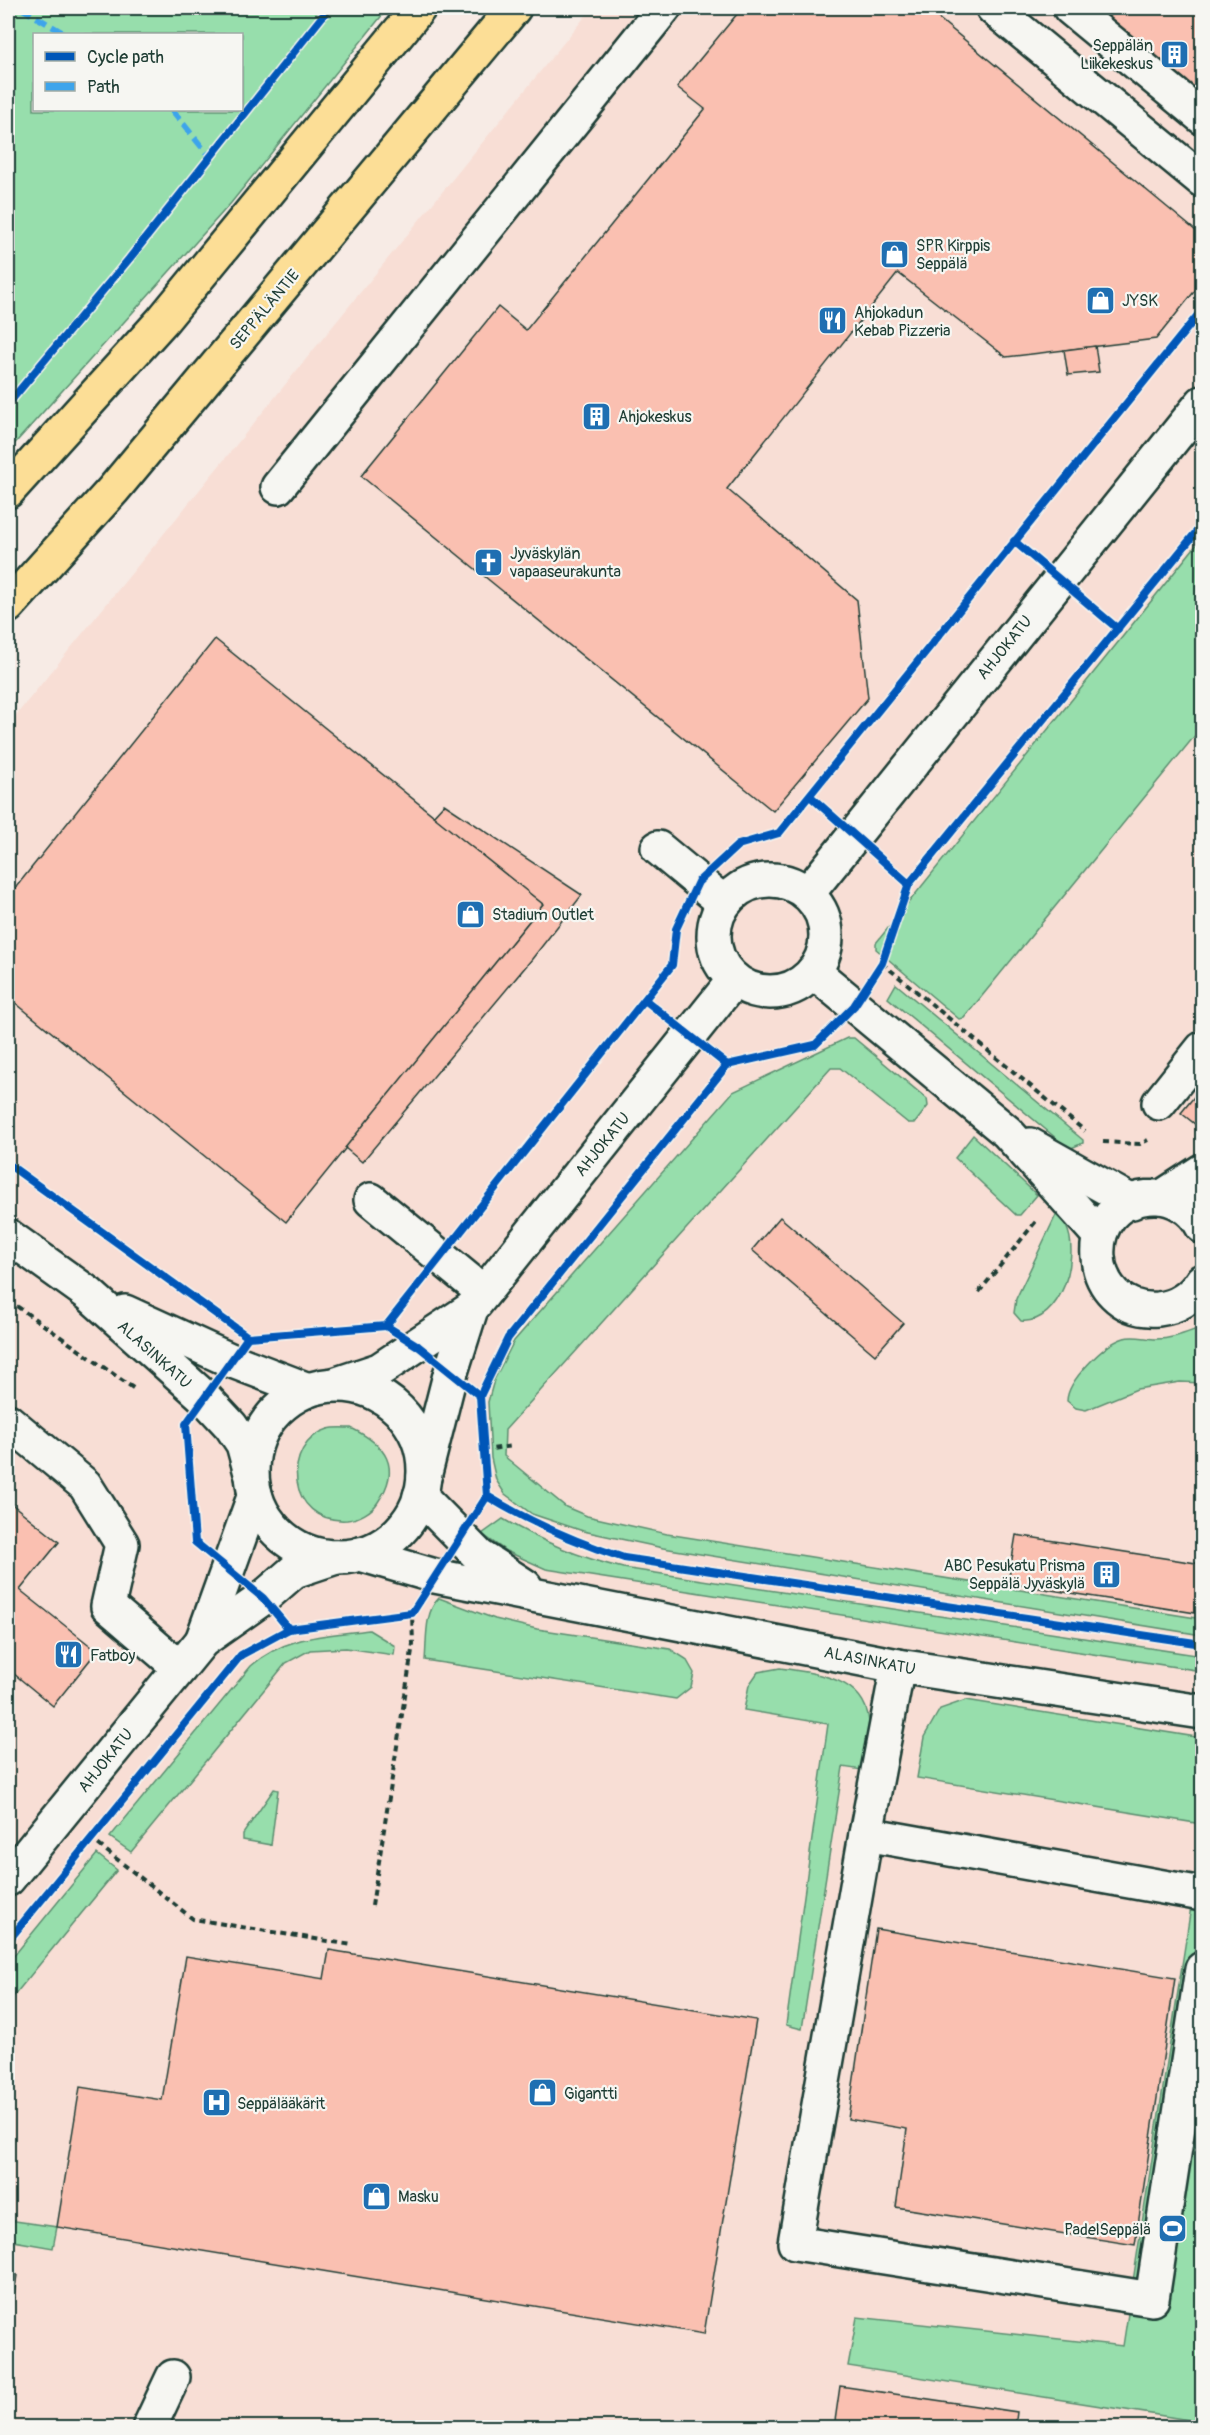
<svg xmlns="http://www.w3.org/2000/svg" width="1210" height="2435" viewBox="0 0 1210 2435" font-family="Pangolin,sans-serif">
<rect width="100%" height="100%" fill="#f7ebe5"/>
<filter id="ink" filterUnits="userSpaceOnUse"><feTurbulence type="fractalNoise" baseFrequency=".0167" numOctaves="2"/><feDisplacementMap in="SourceGraphic" scale="12" xChannelSelector="R" yChannelSelector="G"/><feConvolveMatrix kernelMatrix="1 2 1 2 8 2 1 2 1" color-interpolation-filters="sRGB"/></filter>
<g filter="url(#ink)">
<path fill="#f8ded5" d="M592 8H1202V2427L8 2428V725Z"/>
<g fill="#97deac" stroke="#5b8e70" stroke-width="1.5" fill-rule="evenodd">
<path d="M9 8H388L231 203 8 451ZM34 34H242V110H34Z"/>
<path d="M1202 538V727L964 1018 959 1019 876 949V943Z"/>
<path d="M896 984 1083 1140V1143L1069 1149 888 998Z"/>
<path d="M847 1038H854L927 1099 928 1106 915 1123H908L840 1068H831L505 1430 504 1456 566 1507 587 1516 667 1534 1202 1619V1635L663 1548 583 1531 532 1514 505 1494 496 1480 491 1458 488 1402 494 1380 514 1341 733 1092Z"/>
<path d="M973 1135 1037 1195 1020 1215H1016L955 1158Z"/>
<path d="M1056 1215C1059 1218 1064 1222 1066 1226 1081 1255 1061 1325 1021 1321L1014 1313 1016 1299Z"/>
<path d="M1197 1329 1202 1330V1383L1180 1382 1137 1389 1086 1410 1076 1408 1067 1401C1067 1381 1104 1344 1124 1338 1133 1335 1147 1339 1156 1339 1171 1339 1183 1334 1197 1329Z"/>
<path d="M351 1428C386 1445 402 1467 378 1502 372 1512 358 1519 347 1520 286 1524 281 1443 328 1429 335 1427 344 1428 351 1428Z"/>
<path d="M503 1519C543 1542 578 1557 623 1568L1202 1656V1671L546 1569 506 1551 482 1534Z"/>
<path d="M439 1598 495 1619 537 1629 670 1649 686 1659 694 1673 691 1687 676 1699 425 1660C427 1640 424 1612 439 1598Z"/>
<path d="M369 1630 395 1646 394 1655 346 1648 310 1650 286 1663 131 1852 110 1837 251 1666C287 1635 325 1636 369 1630Z"/>
<path d="M780 1668C820 1674 873 1678 869 1733 868 1745 864 1758 862 1770L843 1767 802 2029 786 2025 828 1724 744 1710 749 1685 758 1672Z"/>
<path d="M966 1700 1202 1738V1824L917 1778 924 1737 940 1709Z"/>
<path d="M274 1789 278 1790 271 1845 243 1840V1834Z"/>
<path d="M1202 1836V2422L848 2366 857 2317 1123 2346Z"/>
<path d="M97 1854 117 1870 8 2003V1963Z"/>
<path d="M8 2220 57 2227 53 2248 8 2240Z"/>
</g>
<g fill="#fac0b1" stroke="#1f3d34" stroke-width="1.5">
<path d="M742 8H926L1202 236V282L1156 339 1006 357 898 273 727 489 857 600 868 698 773 811 361 476 498 307 526 330 705 109 677 87Z"/>
<path d="M1089 8H1202V100Z"/>
<path d="M1095 346 1099 372 1068 375 1064 350Z"/>
<path d="M215 639 543 904 286 1222 8 997V897Z"/>
<path d="M444 804 582 895 532 959 362 1162 345 1148 543 904 433 816Z"/>
<path d="M1202 1087V1124L1200 1128 1181 1113Z"/>
<path d="M780 1217 903 1323 875 1355 752 1250Z"/>
<path d="M8 1501 59 1542 20 1590 97 1651 53 1706 8 1669Z"/>
<path d="M1016 1535 1202 1564V1614L1008 1583Z"/>
<path d="M876 1929 1175 1978 1135 2245 896 2207 907 2129 848 2119Z"/>
<path d="M329 1950 756 2020 704 2334 57 2227 80 2087 162 2100 186 1956 324 1979Z"/>
<path d="M8 2274 17 2275 8 2334Z"/>
<path d="M840 2386 1017 2412 1015 2428H834Z"/>
</g>
<g fill="none" stroke-linecap="round" stroke-linejoin="round">
<defs>
<g id="minor">
<path d="M993 8 1202 180"/>
<path d="M1070 8 1202 117"/>
<path d="M278 487 664 8"/>
<path d="M658 848 723 902"/>
<circle cx="770" cy="936" r="56"/>
<path d="M808 893 1202 403"/>
<path d="M814 972 1007 1132 1099 1235"/>
<path d="M1159 1103 1202 1049"/>
<path d="M1030 1145 1132 1202"/>
<path d="M1162 1197 1202 1171"/>
<path d="M371 1200 483 1292"/>
<path d="M1202 1226C1194 1209 1173 1196 1154 1197 1074 1198 1083 1315 1158 1309 1177 1307 1192 1297 1202 1281"/>
<path d="M8 1236 89 1294 204 1397 231 1426 243 1444 251 1473"/>
<path d="M125 1312 230 1360 308 1390"/>
<path d="M337 1384 379 1370 471 1309"/>
<circle cx="338" cy="1471" r="86"/>
<path d="M8 1421 85 1485 122 1544 108 1606 180 1668"/>
<path d="M424 1477 450 1375 471 1309 734 980"/>
<path d="M420 1496 479 1556 525 1586"/>
<path d="M360 1554 435 1576 898 1666 1202 1712"/>
<path d="M202 1641 255 1494"/>
<path d="M898 1666 866 1834 1202 1894"/>
<path d="M866 1834 795 2243 1152 2299 1202 1969"/>
<path d="M8 1879 202 1641 263 1598 294 1571 336 1557"/>
<path d="M149 2428 173 2377"/>
</g>
<g id="major">
<path d="M8 491 162 321 419 8"/>
<path d="M8 606 113 490 514 8"/>
</g>
</defs>
<use href="#minor" stroke="#1f3d34" stroke-width="38"/>
<use href="#major" stroke="#1f3d34" stroke-width="38"/>
<g stroke="#1f3d34" stroke-width="4" stroke-dasharray="6 4.5" stroke-linecap="butt">
<path d="M882 963 1085 1131"/>
<path d="M1103 1142 1140 1144 1148 1140"/>
<path d="M979 1292 1037 1220"/>
<path d="M8 1300 136 1390"/>
<path d="M483 1450 514 1446"/>
<path d="M90 1838 193 1919 352 1945"/>
<path d="M372 1906 413 1644 412 1613"/>
</g>
<use href="#minor" stroke="#f6f6f2" stroke-width="33"/>
<use href="#major" stroke="#fcde96" stroke-width="33"/>
<g stroke="#3da4eb" stroke-width="6" stroke-dasharray="12 6" stroke-linecap="butt">
<path d="M21 8 65 34"/>
<path d="M172 110 210 157"/>
</g>
<defs>
<g id="cycleway">
<path d="M8 404 129 259 329 8"/>
<path d="M1014 541 1118 629"/>
<path d="M810 796 909 884"/>
<path d="M645 1000 727 1065"/>
<path d="M8 1164 248 1337"/>
<path d="M386 1326 418 1346 480 1396"/>
<path d="M487 1496C531 1523 575 1542 624 1558L1202 1644"/>
<path d="M289 1629 263 1598 195 1542 186 1424 248 1337 386 1326 672 965 676 929 698 882 738 845 779 833 1202 310"/>
<path d="M8 1941 241 1655 289 1629 412 1613 487 1496 480 1396 508 1338 727 1065 815 1045 854 1006 882 963 909 884 1202 525"/>
</g>
</defs>
<use href="#cycleway" stroke="#f6f6f2" stroke-width="11"/>
<use href="#cycleway" stroke="#0057b8" stroke-width="8"/>
</g>
</g>
<defs>
<symbol id="building-square" viewBox="-11 -11 22 22"><rect x="-9" y="-9" width="18" height="18" rx="4" fill="#1f6fb2" stroke="#f6f6f2"/><path d="M-4-6H4V6H1V3H-1V6H-4ZM-2.5-4.3h1.7v1.8h-1.7ZM.8-4.3h1.7v1.8H.8ZM-2.5-1h1.7V.8h-1.7ZM.8-1h1.7V.8H.8Z" fill="#fff"/></symbol>
<symbol id="shop-square" viewBox="-11 -11 22 22"><rect x="-9" y="-9" width="18" height="18" rx="4" fill="#1f6fb2" stroke="#f6f6f2"/><path d="M-5-2.5h2.3a2.7 3.5 0 0 1 5.4 0H5L5.5 6h-11ZM-1.5-2.5h3a1.5 2.3 0 0 0-3 0Z" fill="#fff"/></symbol>
<symbol id="restaurant-square" viewBox="-11 -11 22 22"><rect x="-9" y="-9" width="18" height="18" rx="4" fill="#1f6fb2" stroke="#f6f6f2"/><path d="M-5-6h1v4h1v-4h1v4h1v-4h1v5L-1.5 .5V6h-2V.5L-5-1ZM5-6V6H3V1.5H1.5Q1.5-4 5-6Z" fill="#fff"/></symbol>
<symbol id="church-square" viewBox="-11 -11 22 22"><rect x="-9" y="-9" width="18" height="18" rx="4" fill="#1f6fb2" stroke="#f6f6f2"/><path d="M-1.2-6h2.4v3.5h3.3v2.4h-3.3V6h-2.4V-.1h-3.3v-2.4h3.3Z" fill="#fff"/></symbol>
<symbol id="hospital-square" viewBox="-11 -11 22 22"><rect x="-9" y="-9" width="18" height="18" rx="4" fill="#1f6fb2" stroke="#f6f6f2"/><path d="M-5-5h3v3.5h4V-5h3V5h-3V1.5h-4V5h-3Z" fill="#fff"/></symbol>
<symbol id="stadium-square" viewBox="-11 -11 22 22"><rect x="-9" y="-9" width="18" height="18" rx="4" fill="#1f6fb2" stroke="#f6f6f2"/><path d="M0-5a6.5 5 0 1 0 0 10a6.5 5 0 1 0 0-10ZM-3.5-1.8h7v3.6h-7Z" fill="#fff"/></symbol>
</defs>
<g fill-rule="evenodd">
<use href="#building-square" x="1158" y="38" width="33" height="33"/>
<use href="#shop-square" x="878" y="238" width="33" height="33"/>
<use href="#shop-square" x="1084" y="284" width="33" height="33"/>
<use href="#restaurant-square" x="816" y="304" width="33" height="33"/>
<use href="#building-square" x="580" y="400" width="33" height="33"/>
<use href="#church-square" x="472" y="546" width="33" height="33"/>
<use href="#shop-square" x="454" y="898" width="33" height="33"/>
<use href="#building-square" x="1090" y="1558" width="33" height="33"/>
<use href="#restaurant-square" x="52" y="1638" width="33" height="33"/>
<use href="#shop-square" x="526" y="2076" width="33" height="33"/>
<use href="#hospital-square" x="200" y="2086" width="33" height="33"/>
<use href="#shop-square" x="360" y="2180" width="33" height="33"/>
<use href="#stadium-square" x="1156" y="2212" width="33" height="33"/>
</g>
<g text-anchor="middle" stroke-width="4.5" stroke-linejoin="round" paint-order="stroke">
<g font-size="16" fill="#1f3d34" stroke="#f6f6f2" text-anchor="start">
<text x="1153" y="51" text-anchor="end">Seppälän<tspan x="1153" dy="18">Liikekeskus</tspan></text>
<text x="916" y="251">SPR Kirppis<tspan x="916" dy="18">Seppälä</tspan></text>
<text x="1122" y="306">JYSK</text>
<text x="854" y="318">Ahjokadun<tspan x="854" dy="18">Kebab Pizzeria</tspan></text>
<text x="618" y="422">Ahjokeskus</text>
<text x="510" y="559">Jyväskylän<tspan x="510" dy="18">vapaaseurakunta</tspan></text>
<text x="492" y="920">Stadium Outlet</text>
<text x="1085" y="1571" text-anchor="end">ABC Pesukatu Prisma<tspan x="1085" dy="18">Seppälä Jyväskylä</tspan></text>
<text x="90" y="1661">Fatboy</text>
<text x="564" y="2099">Gigantti</text>
<text x="237" y="2109">Seppälääkärit</text>
<text x="398" y="2202">Masku</text>
<text x="1151" y="2235" text-anchor="end">PadelSeppälä</text>
</g>
<g font-size="16" fill="#1f3d34" stroke="#f6f6f2">
<text transform="translate(264 309) rotate(-50)" y="6">SEPPÄLÄNTIE</text>
<text transform="translate(1004 647) rotate(-51)" y="6">AHJOKATU</text>
<text transform="translate(602 1144) rotate(-51)" y="6">AHJOKATU</text>
<text transform="translate(155 1354) rotate(42)" y="6">ALASINKATU</text>
<text transform="translate(870 1660) rotate(11)" y="6">ALASINKATU</text>
<text transform="translate(105 1760) rotate(-51)" y="6">AHJOKATU</text>
</g>
</g>
<rect width="1210" height="2435" fill="none" stroke="#f6f6f2" stroke-width="30"/>
<rect x="15" y="15" width="1180" height="2405" fill="none" stroke="#1f3d34" stroke-width="2" filter="url(#ink)"/>
<rect x="33" y="33" width="210" height="78" fill="#f6f6f2" stroke="#a0aca6" stroke-width="1.5"/>
<rect x="45" y="52" width="30" height="9" fill="#0057b8" stroke="#a0aca6" stroke-width="1.5"/>
<text x="87" y="63" font-size="18" fill="#1f3d34">Cycle path</text>
<rect x="45" y="82" width="30" height="9" fill="#3da4eb" stroke="#a0aca6" stroke-width="1.5"/>
<text x="87" y="93" font-size="18" fill="#1f3d34">Path</text>
</svg>
